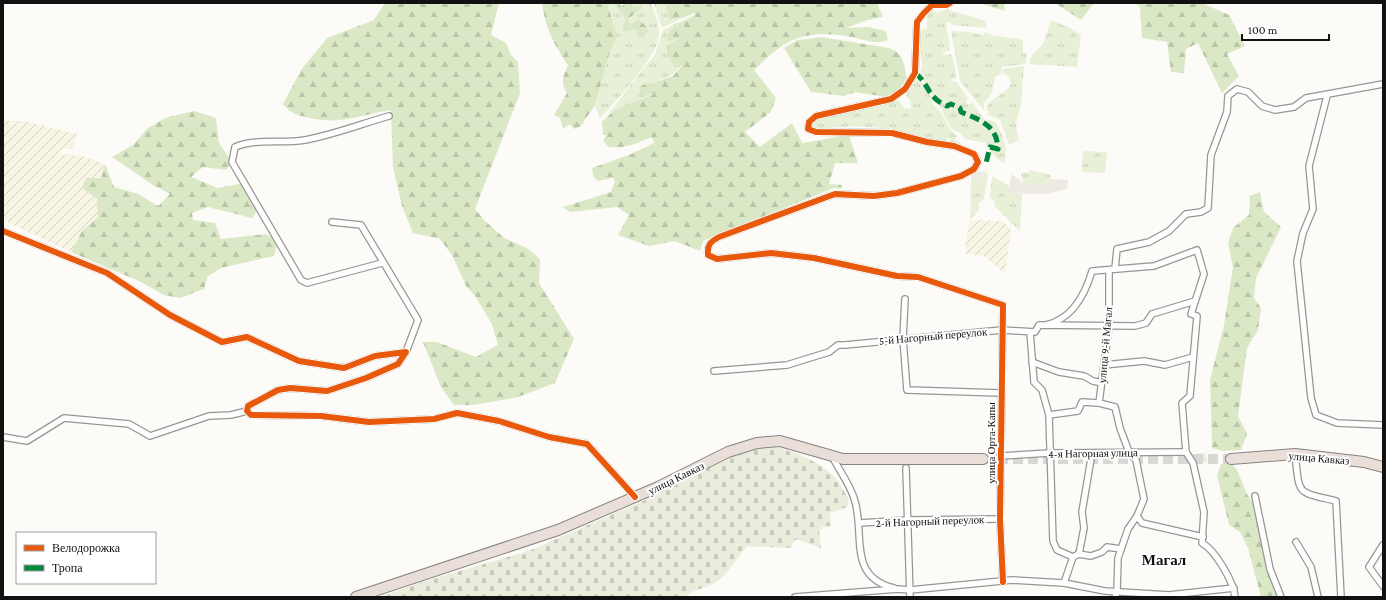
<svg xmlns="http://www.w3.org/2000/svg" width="1386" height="600" viewBox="0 0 1386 600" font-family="'Crimson Pro',serif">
<defs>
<pattern id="farmland-furrows" width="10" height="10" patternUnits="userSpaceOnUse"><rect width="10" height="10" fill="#f9f5e4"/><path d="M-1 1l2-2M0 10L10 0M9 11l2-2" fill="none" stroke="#d4d1c3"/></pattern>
<pattern id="grass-tufts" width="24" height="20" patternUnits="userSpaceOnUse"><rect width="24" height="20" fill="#e8f1d8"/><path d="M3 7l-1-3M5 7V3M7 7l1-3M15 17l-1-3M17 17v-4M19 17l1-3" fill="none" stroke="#c6ceb8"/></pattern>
<pattern id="forest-firs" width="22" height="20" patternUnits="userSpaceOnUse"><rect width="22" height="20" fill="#dae8c6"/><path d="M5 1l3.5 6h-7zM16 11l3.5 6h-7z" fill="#bac6a9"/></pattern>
<pattern id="cemetery-stones" width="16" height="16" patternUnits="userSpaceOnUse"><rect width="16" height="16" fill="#eaeddc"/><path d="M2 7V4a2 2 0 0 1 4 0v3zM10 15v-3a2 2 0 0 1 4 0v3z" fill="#c8cabc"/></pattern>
</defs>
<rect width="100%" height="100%" fill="#fdfbf7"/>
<g fill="url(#farmland-furrows)">
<path d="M3 121H25L78 134 72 149H61L58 154 82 156 105 164 101 178 82 188 97 199 98 217 82 231 71 252 3 220Z"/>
<path d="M970 220 1003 221 1011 230 1005 274 984 256 966 254 965 246Z"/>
</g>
<g fill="url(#grass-tufts)">
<path d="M607 3H613L625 19 622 31 636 29 648 32 630 25 628 19 640 10 631 7 629 3H651C654 13 661 25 659 36 657 58 615 101 600 119L595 105 610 52 616 36Z"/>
<path d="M654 3H670L666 8 671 20 685 17 662 28Z"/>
<path d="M933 9 936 13 946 9 986 21V28L951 25V22H946L950 50 943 53V55L951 54 955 66 956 78 951 80V82L956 81 968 98 966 103 968 105 972 102 986 121 987 119 996 122C1002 135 1010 150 1004 164L994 156 985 143 965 139 961 133 951 129 940 107 938 101 928 90 920 75 922 64 919 44 920 30 927 28V13Z"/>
<path d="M695 14 673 27 686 34C682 70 684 71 650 84L659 92 650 98 615 110 602 122 655 54 663 30Z"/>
<path d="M1051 20 1066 26 1081 35 1077 67 1029 64 1032 55 1043 44Z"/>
<path d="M951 31 968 32 984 35 985 32C996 38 1009 37 1023 40V53L1027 54 1025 64 1002 67 1001 73 995 77 992 93 984 104V111L960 81Z"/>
<path d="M1024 66 1021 103 1016 125 1019 140 1009 145 1000 120 987 115 989 111 986 109C991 96 1004 96 1011 84L1008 76 1003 73V69Z"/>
<path d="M919 78C925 86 932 95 933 105 945 112 945 128 957 136L955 140 963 144 950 143V138H948L946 143C927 141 911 134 892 130 868 125 841 126 817 129L813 125 816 121 824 117 899 100 904 108 911 109 910 100 906 95 914 82Z"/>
<path d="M1083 151 1107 152 1105 173 1082 172Z"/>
<path d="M1030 170 1051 175V179L1044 184 1023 183 1021 173 1029 172Z"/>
<path d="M984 171 988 174 984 199 979 203V210L970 220 971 177 973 179 982 177Z"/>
<path d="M992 176 1008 185V193L1022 194 1020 231 995 207V202L990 198Z"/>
<path d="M1206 453 1207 462 1196 463 1195 454Z"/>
</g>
<g fill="url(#forest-firs)">
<path d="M385 3H499L491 35 506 43 511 55 518 62 520 93 475 209 484 220 504 238 527 248 540 259 539 283 574 339 555 383 518 397 473 405H454L441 387 423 342H437L476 357 498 345 492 324 475 296 466 286 452 255 440 239 413 233 402 206 393 167 391 110C360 115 342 125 309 118 296 114 292 115 283 104L301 70 327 38 374 20Z"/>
<path d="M542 3H607L617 36 610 52 595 105 581 126 574 129 570 124 563 129 560 118 554 115 567 93C560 83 563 76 568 65 554 45 545 27 542 3Z"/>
<path d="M613 3H620L621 7 625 3H629L631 6H641L640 10 628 19 630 25 638 19 648 28V32L642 37 638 36 636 29 622 32 625 19Z"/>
<path d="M670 3H877L883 17 864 21 846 28 868 27 886 31 888 40C877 45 864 40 852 37 832 33 805 32 787 43 775 49 764 61 754 70L776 98 771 112 745 132 760 147 792 123 802 143 849 135 858 163H835L829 184 842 185 841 189 834 188 716 235 703 241 700 251 675 241 649 246 618 235 629 215 617 207 570 212 563 207 611 192 615 181 613 178 598 181 593 176 592 168 629 155 654 143 652 137C637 143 625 149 608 147L603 140 607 135H603L602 122 615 110 657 93 644 96 639 91 640 87 646 83 650 84 673 76 682 66H674L667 54V46L682 36 670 41 666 37 673 27 695 15 694 13 685 17 670 20 666 8Z"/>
<path d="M978 3H1004L1005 11Z"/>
<path d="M1055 3H1094L1081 20Z"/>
<path d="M1135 3H1202L1229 15 1245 46 1227 54 1239 76 1222 93 1198 43 1186 49 1184 73 1171 72 1167 42 1142 38 1140 7Z"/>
<path d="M821 37 889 48C905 54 903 63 907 78L898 90 885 97 856 92 844 96 811 92 784 48 798 40Z"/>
<path d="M194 111 216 118 219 143 232 162 226 170 203 167 191 177 218 188 244 183 259 208 252 218 208 207 192 213 193 220 215 223 221 239 265 234 278 240 274 256 221 268 208 276 204 289 180 298 164 295 141 282 71 252 82 231 98 217 97 199 82 188 86 178H101L105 164 114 187 138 194 158 206 170 194 153 185 112 157 133 145 148 128 165 118Z"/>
<path d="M1260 192 1264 212 1281 227 1256 278 1254 298 1261 308 1258 330 1247 348 1238 416 1247 434 1241 450 1223 451 1212 448 1210 380 1224 325 1233 267 1228 243 1233 228 1249 215 1250 196Z"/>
<path d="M1230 462 1237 470 1247 494 1255 506 1259 526 1268 544 1278 597H1261L1248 548 1240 532 1229 525 1217 475 1221 464Z"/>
</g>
<path fill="url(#cemetery-stones)" d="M770 446C792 450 823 462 838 481 842 487 845 494 849 500L847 507 830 513 831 526 822 527 819 531 821 548 796 539 792 544V548L747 546C737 558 727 576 713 584 703 590 697 587 685 597H381L422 582 531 550 659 494 725 459 752 449Z"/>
<g fill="#edeae2">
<path d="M984 171 979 179H973L971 177V173Z"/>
<path d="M1012 174 1023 183 1044 184 1051 179 1068 180 1067 189 1045 194 1007 193Z"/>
</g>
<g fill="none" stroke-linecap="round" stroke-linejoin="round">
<path stroke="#dad8d4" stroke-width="10" stroke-dasharray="10 5" stroke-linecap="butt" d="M983 459H1231"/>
<defs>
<g id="street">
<path d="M950 3 946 5H932L923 14 917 22 915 73 905 89 891 99 816 116 809 122 808 129 816 132 892 133 927 142 954 146 974 154 978 162 974 169 961 176 897 193 874 196 835 194 719 237C710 242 707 245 708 255L717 259 771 253 814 258 897 276 918 277 1003 305 1000 519 1003 582"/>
<path d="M1327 96 1309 166 1313 209 1303 233 1297 261 1311 398 1316 415 1337 423 1383 425"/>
<path d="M332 222 361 225 418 320 406 352"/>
<path d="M3 231 107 273 170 315 222 342 247 337 299 361 344 368 375 356 406 352 398 364 366 378 327 391 290 388 278 390 248 406 247 411 251 415 321 416 369 422 434 419 457 413 499 421 549 437 587 444 635 497"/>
<path d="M382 263 307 283 301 280 232 162 235 147C256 138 282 144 305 140 333 135 361 124 389 116"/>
<path d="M1115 269 1117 249 1149 242 1169 231 1186 214 1201 212 1208 208 1211 155 1227 112 1228 96 1237 89 1248 92 1262 106 1275 110 1294 107 1306 98 1383 84"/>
<path d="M1109 270V326L1099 403 1115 407 1120 428 1129 452 1136 460 1144 499 1137 516 1128 529 1118 558 1117 592 1115 597"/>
<path d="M905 299 903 339 907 390 1001 393"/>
<path d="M1046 325C1072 319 1085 295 1092 271L1154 266 1197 250 1204 274 1191 314 1197 316 1190 396 1182 403 1186 452 1193 463 1204 512 1202 543C1215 550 1234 582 1235 597"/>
<path d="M1030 332 1034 382 1042 390 1049 415 1053 541 1057 550 1073 557"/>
<path d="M1032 362 1059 372 1084 376 1093 381 1102 383"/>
<path d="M1104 365 1144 361 1165 365 1193 357"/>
<path d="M714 371 787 365 829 352 838 345H845L1002 330 1035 332 1039 325 1135 326 1146 323 1152 314 1195 301"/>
<path d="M1049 415 1078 411 1082 402 1099 403"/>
<path d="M3 437 27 441 64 418 129 424 150 436 209 416 231 415 247 411"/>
<path d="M1295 454C1300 496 1295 491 1336 501L1341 597"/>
<path d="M832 456C839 470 849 483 854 498 866 532 846 577 894 588"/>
<path d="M1000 456 1050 453 1186 452"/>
<path d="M906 468 910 597"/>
<path d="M1255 496 1270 569 1281 597"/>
<path d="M1137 516 1142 523 1203 537"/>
<path d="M860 523 908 520 1000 519"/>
<path d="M1296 542 1311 567 1318 597"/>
<path d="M1383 545 1369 567 1383 586"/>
<path d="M1078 554 1091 556 1102 552 1107 547 1121 549"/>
<path d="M1064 583 1073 557 1079 554 1084 528 1082 512 1092 453"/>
<path d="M795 597 898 589 910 590 1012 580 1064 583 1105 591 1169 595 1234 588"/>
</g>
<g id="highway">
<path d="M1231 459 1295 454 1364 462 1383 467"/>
<path d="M356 597 558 530 658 487 728 452 757 443 780 441 843 459H983"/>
</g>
</defs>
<use href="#street" stroke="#979695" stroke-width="8"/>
<use href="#highway" stroke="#858482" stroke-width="12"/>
<use href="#street" stroke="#fffefe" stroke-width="5.5"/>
<use href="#highway" stroke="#e9dfd8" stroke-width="10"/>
<path stroke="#00873e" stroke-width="5" stroke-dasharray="10 5" stroke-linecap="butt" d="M915 73C930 84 926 97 947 106L951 104 960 108 961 112C980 120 997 125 998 149L990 147 986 163"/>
<defs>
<g id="cycleway">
<path d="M950 3 946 5H932L923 14 917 22 915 73 905 89 891 99 816 116 809 122 808 129 816 132 892 133 927 142 954 146 974 154 978 162 974 169 961 176 897 193 874 196 835 194 719 237C710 242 707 245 708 255L717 259 771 253 814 258 897 276 918 277 1003 305 1000 519 1003 582"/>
<path d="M3 231 107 273 170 315 222 342 247 337 299 361 344 368 375 356 406 352 398 364 366 378 327 391 290 388 278 390 248 406 247 411 251 415 321 416 369 422 434 419 457 413 499 421 549 437 587 444 635 497"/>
</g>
</defs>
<use href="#cycleway" stroke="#fff" stroke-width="8"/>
<use href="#cycleway" stroke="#e8590c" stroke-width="6"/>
</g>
<g text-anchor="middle" stroke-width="4" stroke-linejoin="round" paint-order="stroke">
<g font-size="11" fill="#111" stroke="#fff">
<text transform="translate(933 336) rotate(-5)" y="4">5-й Нагорный переулок</text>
<text transform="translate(1105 345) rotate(-85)" y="4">улица 9-й Магал</text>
<text transform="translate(991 443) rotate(-90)" y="4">улица Орта-Капы</text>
<text transform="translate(1093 453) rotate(-1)" y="4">4-я Нагорная улица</text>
<text transform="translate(1319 458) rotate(5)" y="4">улица Кавказ</text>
<text transform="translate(676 478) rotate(-26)" y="4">улица Кавказ</text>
<text transform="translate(930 521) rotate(-2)" y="4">2-й Нагорный переулок</text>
</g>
<g font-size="15" font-weight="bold" fill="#111" stroke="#fff">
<text x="1164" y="565">Магал</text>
</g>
</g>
<rect width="1386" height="600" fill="none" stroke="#111111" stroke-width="8"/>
<rect x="16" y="532" width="140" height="52" fill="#ffffff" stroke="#a0a0a0"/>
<rect x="24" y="545" width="20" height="6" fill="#e8590c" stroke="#a0a0a0"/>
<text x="52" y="552" font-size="12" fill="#111111">Велодорожка</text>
<rect x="24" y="565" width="20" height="6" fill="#00873e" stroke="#a0a0a0"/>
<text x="52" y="572" font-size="12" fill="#111111">Тропа</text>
<path d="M1242 34v6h87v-6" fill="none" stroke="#111111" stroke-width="2"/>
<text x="1248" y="34" font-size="12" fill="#111111" stroke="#ffffff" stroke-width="3" paint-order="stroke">100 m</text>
</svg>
